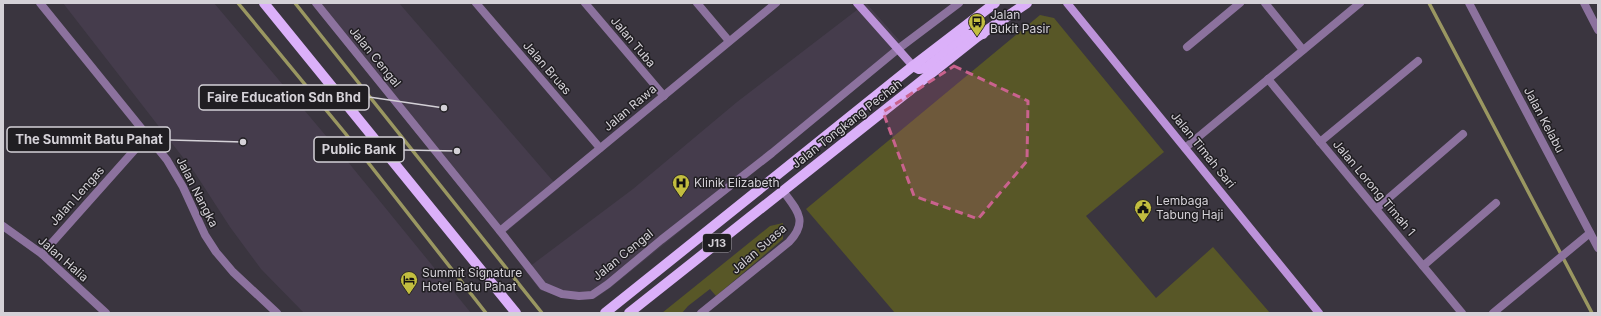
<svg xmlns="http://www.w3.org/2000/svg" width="1601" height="316" viewBox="0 0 1601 316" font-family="Inter,sans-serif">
<rect width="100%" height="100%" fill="#3a353f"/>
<g fill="#453c4c">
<path d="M63 3H214L348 162 471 313H304L261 269 230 227 195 173Z"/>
<path d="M311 3H399L559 188 500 237Z"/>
<path d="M866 3 906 48 609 289 594 299 580 300 561 297 540 290 525 270 633 189 737 102Z"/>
</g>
<g fill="#585727">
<path d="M1040 15 1054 18 1164 152 1086 216 1156 298 1213 247 1270 313H895L806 209Z"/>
<path d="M783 223V239L716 296 710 289 688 306 682 313H662L770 226Z"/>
</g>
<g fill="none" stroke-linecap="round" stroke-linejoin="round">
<g stroke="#9a9761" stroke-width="3.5">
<path d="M238 3 345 133 486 313"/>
<path d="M295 3 542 313"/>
<path d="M1429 3 1592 313"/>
</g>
<g stroke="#8c729e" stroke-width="8">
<path d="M40 3 167 160 183 187 205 235 216 252 233 272 277 313"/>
<path d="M316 3 500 231 543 286 562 294 579 296 592 295 608 284 661 240 772 153 898 49 959 3"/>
<path d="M476 3 600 148"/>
<path d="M585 3 664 96"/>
<path d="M697 3 729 41"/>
<path d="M1265 3 1303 50"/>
<path d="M1469 3 1598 248"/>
<path d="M1584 3 1598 30"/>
<path d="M1187 47 1240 3"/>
<path d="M1268 79 1462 313"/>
<path d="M1320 142 1418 61"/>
<path d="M1185 148 1360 3"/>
<path d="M1376 209 1463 134"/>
<path d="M3 226 42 254 106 313"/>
<path d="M500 231 776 3"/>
<path d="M42 254 147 136"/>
<path d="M1423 266 1496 203"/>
<path d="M701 313 789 242C809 221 797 210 783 191"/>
<path d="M1493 313 1590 233"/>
</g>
<g stroke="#bc92d9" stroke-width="8">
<path d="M857 3 913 66"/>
<path d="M1067 3 1319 313"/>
</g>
<g stroke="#dbb0f9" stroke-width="10">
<path d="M264 3 516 313"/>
<path d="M913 66 919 69 926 68 968 35 983 34"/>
<path d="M605 313 913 66 995 3"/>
<path d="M629 313 977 37 1027 3"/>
</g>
</g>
<path fill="#c9628d" fill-opacity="0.2" stroke="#c9628d" stroke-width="3" stroke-dasharray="8 5" stroke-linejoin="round" d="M954 66 1028 101 1027 161 978 219 914 196 883 112Z"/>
<defs>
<symbol id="bus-pin" viewBox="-11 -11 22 30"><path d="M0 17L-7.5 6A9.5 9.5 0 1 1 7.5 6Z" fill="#c2bd3f" stroke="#201e22"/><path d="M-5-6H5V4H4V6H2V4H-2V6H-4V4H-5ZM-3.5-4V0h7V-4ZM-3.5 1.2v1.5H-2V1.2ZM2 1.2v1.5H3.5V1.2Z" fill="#111"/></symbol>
<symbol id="hospital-pin" viewBox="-11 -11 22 30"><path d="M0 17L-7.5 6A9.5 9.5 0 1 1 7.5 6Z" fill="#c2bd3f" stroke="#201e22"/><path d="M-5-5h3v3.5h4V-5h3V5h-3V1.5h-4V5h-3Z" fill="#111"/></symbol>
<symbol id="civic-pin" viewBox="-11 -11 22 30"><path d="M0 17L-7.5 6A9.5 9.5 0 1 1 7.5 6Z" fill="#c2bd3f" stroke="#201e22"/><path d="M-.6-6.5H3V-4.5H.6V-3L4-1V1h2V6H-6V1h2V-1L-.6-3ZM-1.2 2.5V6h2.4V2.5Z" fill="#111"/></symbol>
<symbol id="hotel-pin" viewBox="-11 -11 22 30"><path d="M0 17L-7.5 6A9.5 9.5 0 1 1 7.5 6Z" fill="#c2bd3f" stroke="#201e22"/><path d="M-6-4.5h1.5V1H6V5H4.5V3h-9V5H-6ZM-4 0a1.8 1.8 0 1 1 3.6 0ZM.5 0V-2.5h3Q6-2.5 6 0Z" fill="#111"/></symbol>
</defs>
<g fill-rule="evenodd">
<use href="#bus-pin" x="967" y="12" width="20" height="27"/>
<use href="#hospital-pin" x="671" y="173" width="20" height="27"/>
<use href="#civic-pin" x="1133" y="198" width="20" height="27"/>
<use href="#hotel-pin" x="399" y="270" width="20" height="27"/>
</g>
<g text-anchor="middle" stroke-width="3" stroke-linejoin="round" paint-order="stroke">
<rect fill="#201e22" stroke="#9e9ba1" stroke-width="1" x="703" y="234" width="28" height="18" rx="3"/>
<g font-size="11" font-weight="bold" fill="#d4d1d7">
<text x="717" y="247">J13</text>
</g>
<g font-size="12" fill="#d4d1d7" stroke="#201e22" text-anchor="start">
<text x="990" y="19">Jalan<tspan x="990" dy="14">Bukit Pasir</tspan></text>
<text x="694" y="187">Klinik Elizabeth</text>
<text x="1156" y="205">Lembaga<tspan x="1156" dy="14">Tabung Haji</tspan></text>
<text x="422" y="277">Summit Signature<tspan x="422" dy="14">Hotel Batu Pahat</tspan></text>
</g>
<g font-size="12" fill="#d4d1d7" stroke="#201e22">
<text transform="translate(633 42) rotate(50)" y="4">Jalan Tuba</text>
<text transform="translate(375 57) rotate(51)" y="4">Jalan Cengal</text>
<text transform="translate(547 68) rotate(49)" y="4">Jalan Bruas</text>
<text transform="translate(630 108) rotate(-40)" y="4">Jalan Rawa</text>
<text transform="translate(1544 120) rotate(62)" y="4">Jalan Kelabu</text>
<text transform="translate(847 124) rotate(-38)" y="4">Jalan Tongkang Pechah</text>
<text transform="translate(1203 150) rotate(51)" y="4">Jalan Timah Sari</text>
<text transform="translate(1374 188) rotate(50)" y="4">Jalan Lorong Timah 1</text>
<text transform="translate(197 192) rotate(63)" y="4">Jalan Nangka</text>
<text transform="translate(77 196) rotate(-48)" y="4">Jalan Lengas</text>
<text transform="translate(759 249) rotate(-41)" y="4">Jalan Suasa</text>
<text transform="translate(623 255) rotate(-39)" y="4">Jalan Cengal</text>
<text transform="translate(63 259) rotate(41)" y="4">Jalan Halia</text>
</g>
</g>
<path fill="none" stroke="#d4d1d7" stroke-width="1.5" d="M444 108L369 97M243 142L170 140M457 151L404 150"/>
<g fill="#d4d1d7" stroke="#201e22" stroke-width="1.5">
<circle cx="444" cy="108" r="4"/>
<circle cx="243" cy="142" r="4"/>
<circle cx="457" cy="151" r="4"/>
</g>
<g fill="#201e22" stroke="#d4d1d7" stroke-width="1.5">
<rect x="199" y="85" width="170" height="25" rx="4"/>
<rect x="7" y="127" width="163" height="25" rx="4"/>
<rect x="314" y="137" width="90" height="25" rx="4"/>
</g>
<g font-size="13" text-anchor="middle" font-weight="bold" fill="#d4d1d7">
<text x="284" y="102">Faire Education Sdn Bhd</text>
<text x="89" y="144">The Summit Batu Pahat</text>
<text x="359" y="154">Public Bank</text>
</g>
<rect width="1601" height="316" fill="none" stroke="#d4d1d7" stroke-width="8"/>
</svg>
